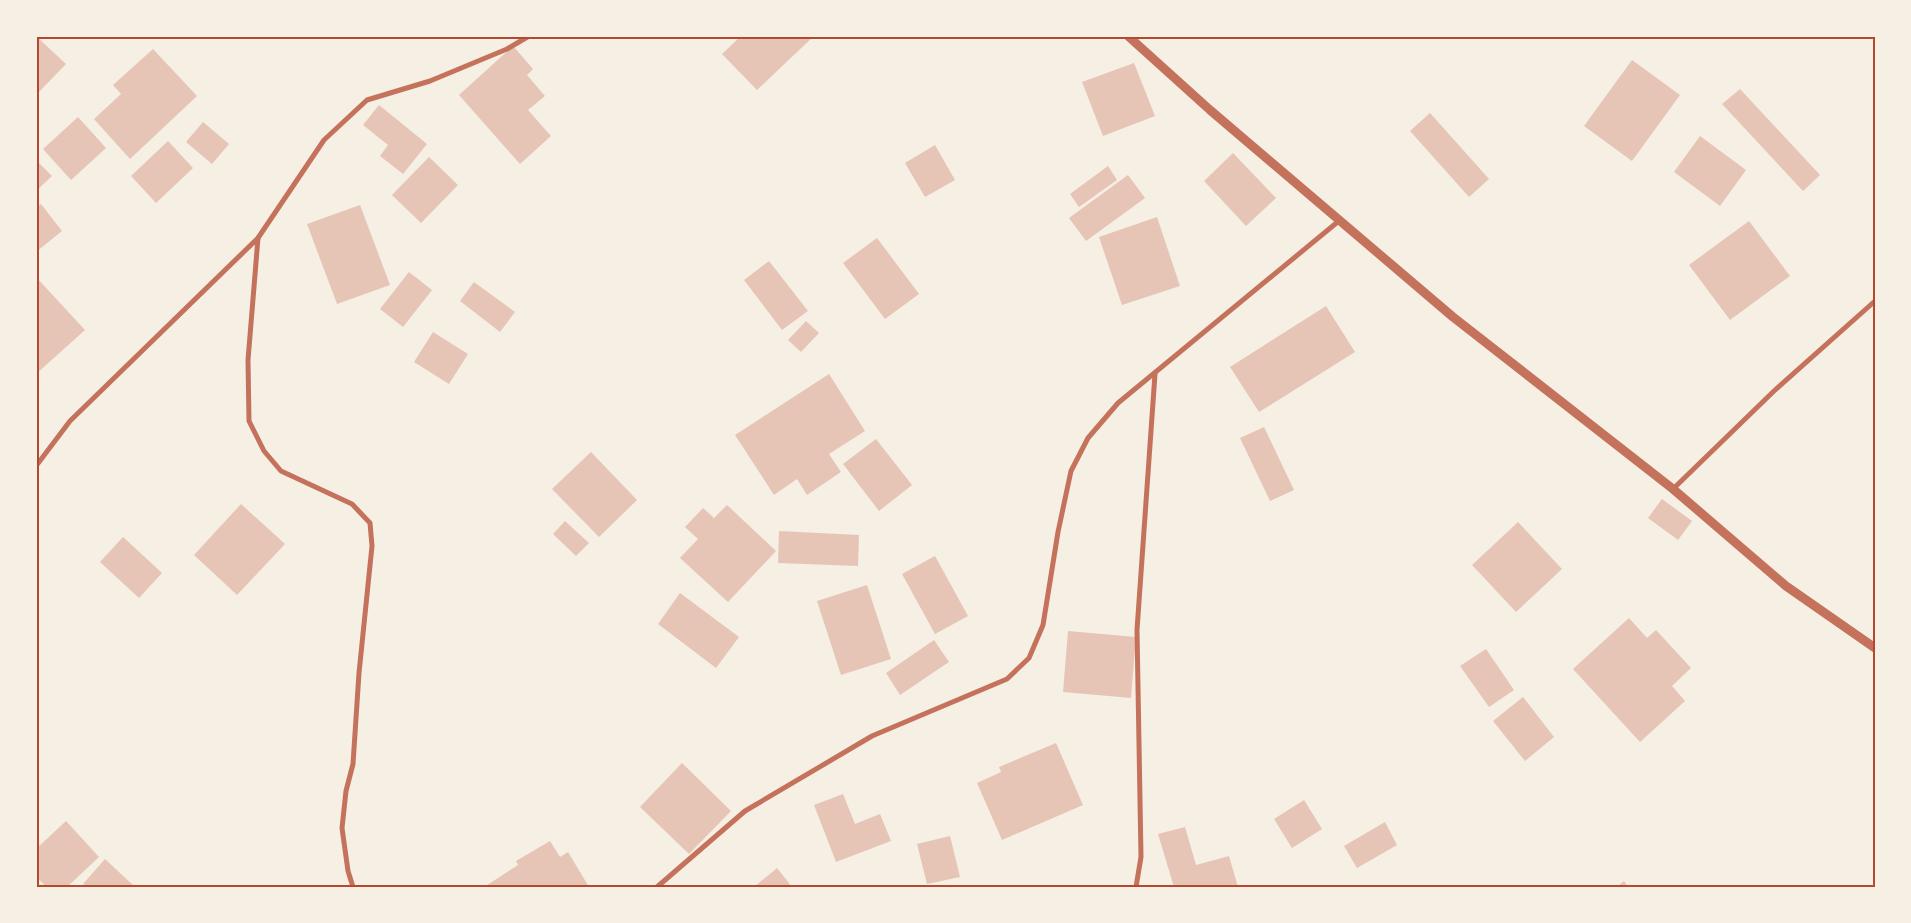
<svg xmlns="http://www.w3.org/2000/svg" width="1911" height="923" viewBox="0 0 1911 923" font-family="'Open Sans',sans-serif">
<rect width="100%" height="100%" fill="#f6efe4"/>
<g fill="#e6c5b7">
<path d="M36 36 66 64 36 95Z"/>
<path d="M741 36H814L757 90 722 54Z"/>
<path d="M513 46 533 69 527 75 545 96 528 110 551 136 520 164 459 95Z"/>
<path d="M153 49 197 96 130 159 94 119 121 94 113 85Z"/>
<path d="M1632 60 1680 95 1632 161 1584 126Z"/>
<path d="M1134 63 1155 116 1103 136 1082 82Z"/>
<path d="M1740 89 1820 175 1803 191 1722 104Z"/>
<path d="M379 105 427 144 403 174 380 156 388 145 363 125Z"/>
<path d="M1430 113 1489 179 1469 197 1410 131Z"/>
<path d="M78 117 106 148 71 180 43 149Z"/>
<path d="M203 122 229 144 212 164 186 142Z"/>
<path d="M1700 136 1746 170 1720 206 1674 172Z"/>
<path d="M168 141 193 168 156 203 131 176Z"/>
<path d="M935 145 955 180 925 197 905 163Z"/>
<path d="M1233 153 1276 198 1246 226 1204 181Z"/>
<path d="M429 157 458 185 421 223 392 195Z"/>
<path d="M36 160 52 176 36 191Z"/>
<path d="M1108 166 1117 180 1079 207 1070 194Z"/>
<path d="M1128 175 1145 198 1086 241 1069 218Z"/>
<path d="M41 204 62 231 36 252V208Z"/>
<path d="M360 205 390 285 337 304 307 224Z"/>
<path d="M1157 217 1180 286 1122 305 1099 237Z"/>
<path d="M1749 221 1790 276 1730 320 1689 265Z"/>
<path d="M877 238 919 294 885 319 843 263Z"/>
<path d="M769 261 808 311 782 330 744 280Z"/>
<path d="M409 272 432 290 403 327 380 309Z"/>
<path d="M36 277 85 330 36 374Z"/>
<path d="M474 282 515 312 500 332 460 301Z"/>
<path d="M1326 306 1355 352 1259 412 1230 367Z"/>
<path d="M806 321 819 333 801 352 788 340Z"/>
<path d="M433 332 468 354 449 384 414 362Z"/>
<path d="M829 374 865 431 829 454 841 472 807 495 797 479 774 495 735 435Z"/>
<path d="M1264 427 1294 490 1270 501 1240 438Z"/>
<path d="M876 439 912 485 879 511 843 464Z"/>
<path d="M591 452 637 500 599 537 552 489Z"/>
<path d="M1662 499 1692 521 1678 540 1648 518Z"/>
<path d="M241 504 285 544 237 595 194 555Z"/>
<path d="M727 505 776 551 728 602 680 558 698 539 685 527 703 508 714 518Z"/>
<path d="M565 521 589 543 576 556 553 534Z"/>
<path d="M1518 522 1562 569 1516 612 1472 565Z"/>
<path d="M779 531 859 535 858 566 778 563Z"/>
<path d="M123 537 162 573 139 598 100 562Z"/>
<path d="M935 556 968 616 935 634 902 574Z"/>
<path d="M867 585 891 659 841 675 817 601Z"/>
<path d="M680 593 739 637 716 668 658 624Z"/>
<path d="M1629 618 1647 638 1656 630 1691 668 1672 686 1685 701 1640 742 1573 669Z"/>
<path d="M1068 631 1136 637 1131 698 1063 692Z"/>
<path d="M934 640 949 662 900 695 886 673Z"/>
<path d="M1486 649 1514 690 1489 707 1460 666Z"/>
<path d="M1523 697 1554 737 1525 761 1493 721Z"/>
<path d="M1056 743 1083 805 1002 840 977 783 1001 772 999 767Z"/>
<path d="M682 763 731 811 689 854 640 807Z"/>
<path d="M843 794 855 824 880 814 891 841 836 862 814 805Z"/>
<path d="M1304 800 1322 829 1292 848 1274 819Z"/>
<path d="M66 821 99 857 67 887H46L36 876V849Z"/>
<path d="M1385 822 1397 845 1357 868 1344 846Z"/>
<path d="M1185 827 1196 865 1229 856 1238 887H1174L1158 834Z"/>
<path d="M950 836 960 877 927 884 917 844Z"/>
<path d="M550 841 560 857 568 852 589 887H484L518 865 516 861Z"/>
<path d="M105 859 135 887H87L83 884Z"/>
<path d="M777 868 792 887H754Z"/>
<path d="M1624 881 1628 887H1617Z"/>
</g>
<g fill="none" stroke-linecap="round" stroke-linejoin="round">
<g stroke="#c5725c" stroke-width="5">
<path d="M258 238 248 360 249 421 264 451 281 471 352 504 370 523 372 546 359 673 353 764 346 791 342 828 348 871 353 887"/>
<path d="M36 466 70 421 258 238 324 140 367 100 430 81 507 49 529 36"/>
<path d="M1673 489 1774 391 1875 301"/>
<path d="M657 887 745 811 872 736 1007 679 1029 658 1043 625 1058 532 1071 471 1088 438 1118 403 1340 220"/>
<path d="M1136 887 1141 857 1137 630 1155 374"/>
</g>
<path stroke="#c5725c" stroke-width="9" d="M1128 36 1210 110 1453 317 1673 489 1786 586 1875 648"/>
</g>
<rect width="1911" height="923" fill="none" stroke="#f6efe4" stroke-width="75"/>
<rect x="38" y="38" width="1836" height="848" fill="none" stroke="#b5482f" stroke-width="2"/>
</svg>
